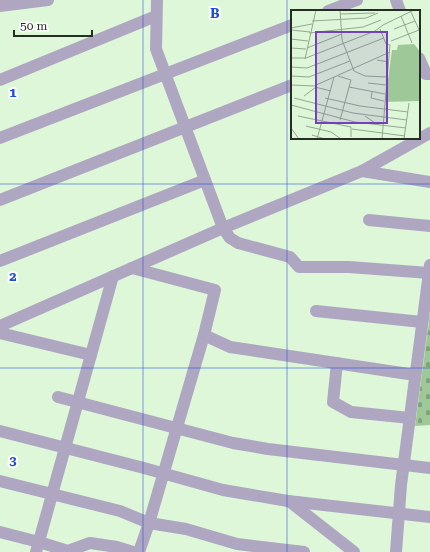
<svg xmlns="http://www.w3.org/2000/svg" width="430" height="552" viewBox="0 0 430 552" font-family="'Roboto Serif',serif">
<defs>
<pattern id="cemetery-stones" width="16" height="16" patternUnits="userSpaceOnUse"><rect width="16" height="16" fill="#9fc898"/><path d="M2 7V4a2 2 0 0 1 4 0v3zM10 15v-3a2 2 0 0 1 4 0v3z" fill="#81a37c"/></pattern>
</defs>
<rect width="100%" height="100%" fill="#def7d9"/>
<path fill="url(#cemetery-stones)" d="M430 314V425L415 426Z"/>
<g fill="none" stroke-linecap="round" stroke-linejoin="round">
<g stroke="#afa7c1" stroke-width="12">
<path d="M157 0 156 49 223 228 230 238 238 243 290 257 299 267H349L429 273"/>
<path d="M396 0 400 11"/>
<path d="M0 6 48 0"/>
<path d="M328 11 357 0"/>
<path d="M419 58 426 74H430"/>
<path d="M0 80 156 16"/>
<path d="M0 138 292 25"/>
<path d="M362 171 430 182"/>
<path d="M0 200 292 85"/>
<path d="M369 220 430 226"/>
<path d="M0 261 205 180"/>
<path d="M132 268 215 290 204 335 149 523 139 552"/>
<path d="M316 311 422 322"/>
<path d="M0 326 223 228 362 171 430 133"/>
<path d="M0 333 91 355"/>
<path d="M204 335 230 347 415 375"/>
<path d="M337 363 333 402 351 412 410 418"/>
<path d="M58 397 233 443 268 449 430 468"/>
<path d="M0 431 144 468 223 490 288 501 430 517"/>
<path d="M0 481 120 511 149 523 186 529 237 544 304 552"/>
<path d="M289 501 354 552"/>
<path d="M0 532 39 542 68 551 90 543 117 547 133 552"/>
<path d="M36 552 113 276"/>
<path d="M396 552 401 485 430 265"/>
</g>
</g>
<path fill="none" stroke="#1d4ed8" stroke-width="1" stroke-opacity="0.55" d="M143 0V552M287 0V552M0 184H430M0 368H430"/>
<g transform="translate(291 10)">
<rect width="129" height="129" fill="#def7d9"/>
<path d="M123 34 129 42V91L94 92 101 40H106L107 35Z" fill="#9fc898"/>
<path fill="none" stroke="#94a790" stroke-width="1" d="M49 0 51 30 63 61 74 66 96 67M120 2 129 22M49 4 84 3M110 6 121 33M21 11 75 8 87 3M0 18 21 14M89 19 95 34 99 35 91 129M103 19 124 11M0 20 19 22M18 23 72 17 90 10M0 29 17 31M100 31 128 20M0 38 15 39M16 38 51 24M0 48H15L84 21 92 15 123 0M14 49 25 0M86 50 98 52M0 57 16 58 93 28M0 66 18 67 59 51M47 66 60 70 49 110M77 73 95 75M0 75 23 76 99 42M24 77 40 81M58 77 94 84M81 82 80 88 93 91M13 86 25 77M3 88 62 103 116 110M34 88 69 96 117 102M0 95 64 112 115 118M7 106 60 117V127M74 106 84 113M15 116 40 122 50 129M0 118 8 129M61 119 114 126M21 125 34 129M26 129 43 67M53 129H71M113 129 118 93"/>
<path fill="#7541b9" fill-opacity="0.15" stroke="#7541b9" stroke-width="2" d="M25 22H96V113H25Z"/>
<rect width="129" height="129" fill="none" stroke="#242e23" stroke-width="2"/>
</g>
<g font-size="13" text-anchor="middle" font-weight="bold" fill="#1d4ed8" stroke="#fff" stroke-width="4" stroke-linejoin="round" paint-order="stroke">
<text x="215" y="18">B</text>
<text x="13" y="97">1</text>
<text x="13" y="281">2</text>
<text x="13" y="465">3</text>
</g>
<path d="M14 30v6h78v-6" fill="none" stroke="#242e23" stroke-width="2"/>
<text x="20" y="30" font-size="12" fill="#242e23" stroke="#ffffff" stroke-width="3" paint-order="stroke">50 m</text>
</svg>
